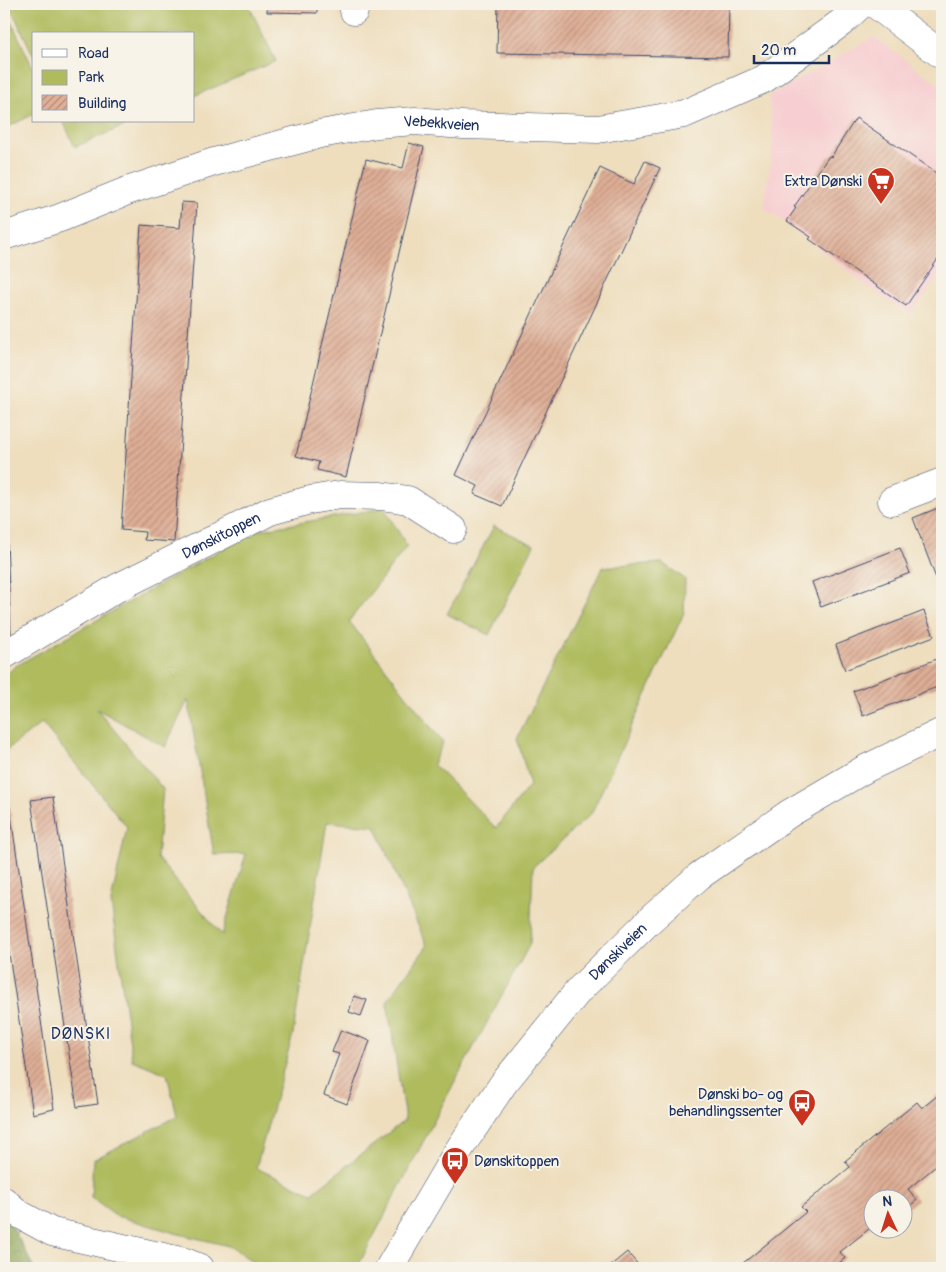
<svg xmlns="http://www.w3.org/2000/svg" width="946" height="1272" viewBox="0 0 946 1272" font-family="Pangolin,sans-serif">
<defs>
<pattern id="forest-crowns" width="20" height="18" patternUnits="userSpaceOnUse" patternTransform="scale(1.25)"><rect width="20" height="18" fill="#8ba354"/><path d="M2 6a3 3 0 1 1 6 0M12 15a3 3 0 1 1 6 0" fill="none" stroke="#718549"/></pattern>
<pattern id="building-hatch" width="6" height="6" patternUnits="userSpaceOnUse" patternTransform="scale(1.25)"><rect width="6" height="6" fill="#dfae95"/><path d="M-1 1l2-2M0 6l6-6M5 7l2-2" fill="none" stroke="#b48e7d"/></pattern>
</defs>
<rect width="100%" height="100%" fill="#f7f3e8"/>
<filter id="ink" filterUnits="userSpaceOnUse"><feTurbulence type="fractalNoise" baseFrequency=".02" numOctaves="2"/><feDisplacementMap in="SourceGraphic" scale="10" xChannelSelector="R" yChannelSelector="G"/><feConvolveMatrix kernelMatrix="1 2 1 2 8 2 1 2 1" color-interpolation-filters="sRGB"/></filter>
<filter id="wash" filterUnits="userSpaceOnUse"><feTurbulence type="fractalNoise" baseFrequency=".0096" numOctaves="4" result="noise"/><feDisplacementMap in="SourceGraphic" scale="20" xChannelSelector="R" yChannelSelector="G"/><feGaussianBlur stdDeviation="1.12" result="paint"/><feColorMatrix in="noise" values="0 0 0 0 0 0 0 0 0 0 0 0 0 0 0 0 0 1.4 0 .05"/><feComposite in="paint" operator="in"/></filter>
<g filter="url(#wash)">
<rect width="100%" height="100%" fill="#eedebe"/>
<path fill="#f7cfd2" d="M874 37 942 87V272L912 313 888 302 785 222 764 208 773 144 769 96Z"/>
<g fill="#afbb5d" stroke="#65755e" fill-rule="evenodd">
<path d="M9 4H248L276 61 194 96V34H34V57Z"/>
<path d="M4 6 34 70V114L4 129Z"/>
<path d="M63 121H136L75 147Z"/>
<path d="M384 508 407 546 349 621 443 743 433 764 496 828 530 785 517 738 603 567 662 563 685 579 684 613 591 814 533 867 530 944 455 1081 357 1268H263L229 1246 175 1233 117 1216 91 1197 93 1160 177 1116 167 1074 132 1060 111 902 127 827 42 723 4 752V677L14 667 254 531ZM188 700 214 855 246 854 222 935 157 858 163 789 97 709 165 747ZM327 822 375 826 427 946 387 1001 405 1120 312 1193 256 1168 293 1034Z"/>
<path d="M494 526 534 545 489 635 447 614Z"/>
</g>
<path fill="url(#forest-crowns)" stroke="#536959" d="M4 1216 12 1226 34 1268H4Z"/>
<g id="blocks">
<g fill="url(#building-hatch)">
<path d="M267 4H317V13L267 12Z"/>
<path d="M498 4H729L728 57 497 53Z"/>
<path d="M856 118 942 177V253L906 306 809 239 811 237 787 221 796 208 794 207 829 156 831 157Z"/>
<path d="M409 143 424 147 346 477 317 470 319 462 296 456 366 159 403 168Z"/>
<path d="M645 161 660 168 502 506 474 494 478 486 456 475 600 168 634 184Z"/>
<path d="M182 202 197 203 174 542 144 540 145 532 121 530 141 225 180 228Z"/>
<path d="M4 497H5L11 635H4Z"/>
<path d="M938 508 942 520V594L913 518Z"/>
<path d="M900 548 910 573 821 607 812 582Z"/>
<path d="M924 611 934 636 845 670 836 645Z"/>
<path d="M942 657V685L863 716 853 691Z"/>
<path d="M53 797 98 1104 77 1107 31 800Z"/>
<path d="M9 803 54 1109 33 1114 4 920V804Z"/>
<path d="M354 996 367 1000 361 1016 349 1012Z"/>
<path d="M341 1030 370 1041 347 1104 324 1095 339 1054 332 1052Z"/>
<path d="M942 1092V1161L908 1189 917 1200 904 1211V1200H874V1225L840 1252 845 1258 833 1268H737L806 1212 801 1207 850 1167 845 1161 917 1102 922 1108Z"/>
<path d="M627 1252 641 1268H606L615 1262Z"/>
</g>
</g>
</g>
<g filter="url(#ink)">
<use href="#blocks" fill-opacity="0" stroke="#3b496c" stroke-width="1"/>
<g fill="none" stroke-linecap="round" stroke-linejoin="round">
<defs>
<g id="minor">
<path d="M354 4V11"/>
<path id="s1" d="M4 236 60 218 127 191 214 162 320 134 377 124 415 121 463 125 598 129 684 114 764 79 842 22 861 4"/>
<path d="M892 501 942 482"/>
<path id="s2" d="M4 655 117 588 270 511 310 500 340 495 381 496 408 500 453 529"/>
<path d="M4 1201 19 1214 52 1232 185 1262 200 1268"/>
</g>
<g id="tertiary">
<path d="M875 4 942 55"/>
<path id="s3" d="M389 1268 456 1154 503 1084 579 990 651 919 699 876 790 813 865 769 942 732"/>
</g>
</defs>
<use href="#minor" stroke="#3b496c" stroke-width="29"/>
<use href="#tertiary" stroke="#3b496c" stroke-width="29"/>
<use href="#minor" stroke="#fff" stroke-width="28"/>
<use href="#tertiary" stroke="#fff" stroke-width="28"/>
</g>
</g>
<defs>
<symbol id="supermarket-pin" viewBox="-11 -11 22 30"><path d="M0 17L-7.5 6A9.5 9.5 0 1 1 7.5 6Z" fill="#c8321e" stroke="#f7f3e8"/><path d="M-6-5.5h2.5l.6 2H6L4.5 2H-2.5L-4.4-4H-6ZM-1.5 3.2a1.3 1.3 0 1 0 .1 0ZM3 3.2a1.3 1.3 0 1 0 .1 0Z" fill="#fff"/></symbol>
<symbol id="bus-pin" viewBox="-11 -11 22 30"><path d="M0 17L-7.5 6A9.5 9.5 0 1 1 7.5 6Z" fill="#c8321e" stroke="#f7f3e8"/><path d="M-5-6H5V4H4V6H2V4H-2V6H-4V4H-5ZM-3.5-4V0h7V-4ZM-3.5 1.2v1.5H-2V1.2ZM2 1.2v1.5H3.5V1.2Z" fill="#fff"/></symbol>
</defs>
<g fill-rule="evenodd">
<use href="#supermarket-pin" x="865" y="165" width="32" height="43"/>
<use href="#bus-pin" x="786" y="1087" width="32" height="43"/>
<use href="#bus-pin" x="439" y="1145" width="32" height="43"/>
</g>
<g text-anchor="middle" stroke-width="4" stroke-linejoin="round" paint-order="stroke">
<g font-size="15" fill="#1b2f5e" stroke="#f7f3e8">
<text dy="5" stroke="none"><textPath href="#s1" startOffset="455">Vebekkveien</textPath></text>
<text dy="5" stroke="none"><textPath href="#s2" startOffset="248">Dønskitoppen</textPath></text>
<text dy="5" stroke="none"><textPath href="#s3" startOffset="392">Dønskiveien</textPath></text>
</g>
<g font-size="15" fill="#1b2f5e" stroke="#f7f3e8" text-anchor="end">
<text x="862" y="186">Extra Dønski</text>
<text x="783" y="1099">Dønski bo- og<tspan x="783" dy="17">behandlingssenter</tspan></text>
<text x="474" y="1166" text-anchor="start">Dønskitoppen</text>
</g>
<g font-size="16" letter-spacing="1" fill="#1b2f5e" stroke="#f7f3e8">
<text x="81" y="1039">DØNSKI</text>
</g>
</g>
<rect width="946" height="1272" fill="none" stroke="#f7f3e8" stroke-width="20"/>
<rect x="32" y="32" width="162" height="90" fill="#f7f3e8" stroke="#9fa5b1"/>
<rect x="42" y="49" width="25" height="8" fill="#ffffff" stroke="#9fa5b1"/>
<text x="78" y="58" font-size="15" fill="#1b2f5e">Road</text>
<rect x="42" y="70" width="25" height="15" fill="#afbb5d" stroke="#9fa5b1"/>
<text x="78" y="82" font-size="15" fill="#1b2f5e">Park</text>
<rect x="42" y="95" width="25" height="15" fill="url(#building-hatch)" stroke="#9fa5b1"/>
<text x="78" y="108" font-size="15" fill="#1b2f5e">Building</text>
<g transform="translate(888 1214) rotate(356)"><circle r="24" fill="#f7f3e8" stroke="#9fa5b1"/>
<path d="M0-4L9 19L0 12L-9 19Z" fill="#c8321e"/>
<text y="-8" font-size="14" font-weight="bold" text-anchor="middle" fill="#1b2f5e">N</text>
</g>
<path d="M754 55v8h75v-8" fill="none" stroke="#1b2f5e" stroke-width="2.5"/>
<text x="761" y="55" font-size="15" fill="#1b2f5e" stroke="#f7f3e8" stroke-width="4" paint-order="stroke">20 m</text>
</svg>
